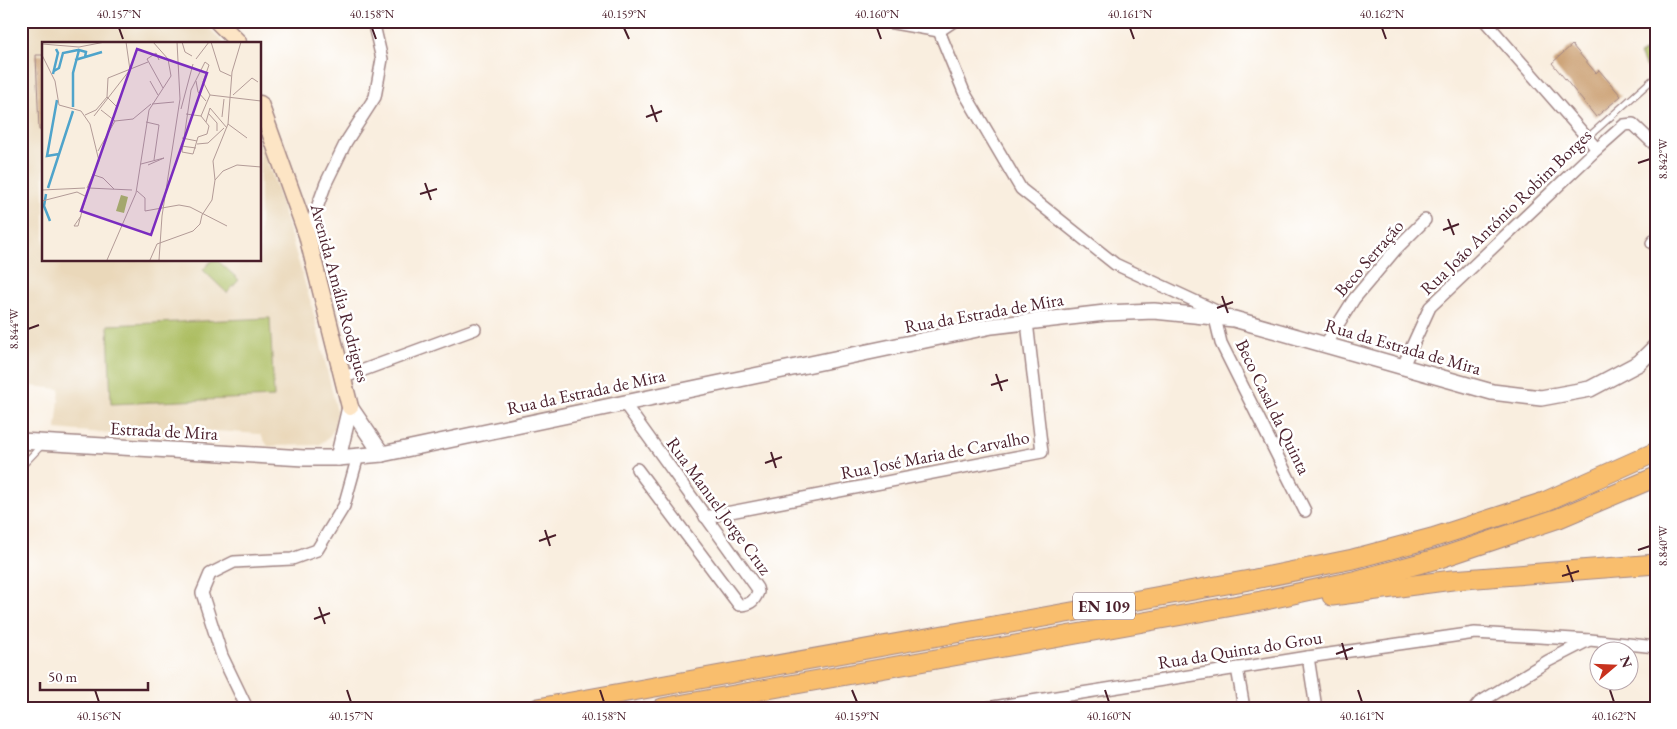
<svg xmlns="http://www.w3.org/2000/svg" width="1677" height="729" viewBox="0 0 1677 729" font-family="'EB Garamond',serif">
<rect width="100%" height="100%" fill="#fff"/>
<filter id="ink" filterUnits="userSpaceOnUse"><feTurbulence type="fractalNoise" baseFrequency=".02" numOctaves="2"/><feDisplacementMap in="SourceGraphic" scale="10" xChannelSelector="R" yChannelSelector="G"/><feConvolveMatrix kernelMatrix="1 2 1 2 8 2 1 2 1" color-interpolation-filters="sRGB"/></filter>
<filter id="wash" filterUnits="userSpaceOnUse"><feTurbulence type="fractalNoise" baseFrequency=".0096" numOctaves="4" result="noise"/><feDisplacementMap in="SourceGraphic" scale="20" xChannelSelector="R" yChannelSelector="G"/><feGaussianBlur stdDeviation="1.12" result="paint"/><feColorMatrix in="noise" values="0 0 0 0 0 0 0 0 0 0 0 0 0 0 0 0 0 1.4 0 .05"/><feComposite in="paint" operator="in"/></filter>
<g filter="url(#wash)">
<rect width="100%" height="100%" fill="#f9eedf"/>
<path fill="#ead8ba" d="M73 21H197L206 24 224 44H44V260H260V142L273 177 312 307 337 412 335 428 328 438 319 445 268 446 260 434 172 428 160 438 56 429 60 389 21 385V23Z"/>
<g fill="#acbd61" stroke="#7b6e46">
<path d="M1656 45V81L1639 55Z"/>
<path d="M212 260H217L239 280 227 293 203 270Z"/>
<path d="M270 318 274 397 111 404 108 325Z"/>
</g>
<g id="blocks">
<g fill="#c99c6d">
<path d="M1572 45 1596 73 1599 70 1621 96 1596 117 1552 63Z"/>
<path d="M36 55H44V130H39Z"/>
</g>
</g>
</g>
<g filter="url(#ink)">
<use href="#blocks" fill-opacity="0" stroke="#a28685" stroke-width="1"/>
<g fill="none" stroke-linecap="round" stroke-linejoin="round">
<defs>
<g id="service">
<path d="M1587 138 1652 80"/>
<path d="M21 467 42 445"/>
</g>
<g id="minor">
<path d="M882 21 939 31 964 92 1021 189 1115 264 1227 316"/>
<path d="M1485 21 1597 149"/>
<path d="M939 31 954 21"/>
<path d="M307 235 326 183 346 142 375 97 382 59 373 21"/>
<path d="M1652 243 1656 238"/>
<path d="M1215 318 1221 343 1305 511"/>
<path d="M1325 345 1354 299 1396 249 1425 220"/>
<path d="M1403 366 1430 307 1597 149 1624 125 1633 124 1656 146"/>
<path d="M342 378 475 329"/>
<path d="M624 403 757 588 758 592C754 602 749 605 739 605L637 469"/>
<path d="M705 517 1042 452 1027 322"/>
<path d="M1308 657 1316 708"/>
<path d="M1237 668 1244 708"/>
<path d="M247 708 222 656 202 593 210 574 234 562 292 559 317 550 344 506 358 456"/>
<path d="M987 708 1308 657 1475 633 1590 640 1656 647"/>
<path d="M1475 708 1479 703 1548 661 1589 640"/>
</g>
<g id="tertiary">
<path d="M350 407 382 454"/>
<path d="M21 441 304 458H338L382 454 992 326 1105 313 1154 311 1234 319 1492 392 1541 398 1590 389 1639 363 1656 346"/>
<path d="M338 458 350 407"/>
</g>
<g id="secondary">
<path d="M217 21 238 42"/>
<path d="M260 104 307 235 350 407"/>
</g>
<g id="primary">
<path d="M1332 596 1452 580 1656 564"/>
<path d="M538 708 1255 579 1353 559 1432 538 1544 502 1656 452"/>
<path d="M662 708 1261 601 1358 580 1440 558 1559 518 1656 477"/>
</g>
</defs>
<use href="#service" stroke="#a28685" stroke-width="8"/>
<use href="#minor" stroke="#a28685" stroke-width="14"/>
<use href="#tertiary" stroke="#a28685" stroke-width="18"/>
<use href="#secondary" stroke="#a28685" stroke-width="19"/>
<use href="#primary" stroke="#a28685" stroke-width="21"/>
<use href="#service" stroke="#fff" stroke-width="5.5"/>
<use href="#minor" stroke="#fff" stroke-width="11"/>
<use href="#tertiary" stroke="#fff" stroke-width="15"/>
<use href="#secondary" stroke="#fde5c5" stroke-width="16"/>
<use href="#primary" stroke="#f9be6d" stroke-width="19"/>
</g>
</g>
<path fill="none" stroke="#4a1f2b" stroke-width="2" d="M119 28 123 39M372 28 376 39M624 28 629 39M877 28 881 39M1130 28 1134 39M1382 28 1386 39M651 105 657 122M646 117 662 111M1638 163 1650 159M425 183 431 200M420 194 437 189M1448 219 1454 235M1443 230 1459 224M1222 296 1228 313M1217 308 1233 302M28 329 39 325M996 374 1002 391M991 385 1008 380M771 452 776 468M765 463 782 457M545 530 550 546M539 541 556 535M1638 550 1650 546M1567 565 1573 582M1562 576 1579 571M319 607 325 624M314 619 330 613M1342 643 1347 660M1336 654 1353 648M95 690 99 702M347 690 351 702M600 690 604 702M852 690 857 702M1105 690 1109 702M1358 690 1362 702M1610 690 1614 702"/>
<g text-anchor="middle" stroke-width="5" stroke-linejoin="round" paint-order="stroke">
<rect fill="#fff" stroke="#80626b" stroke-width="1" x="1073" y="592.5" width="62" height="27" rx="4"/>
<g font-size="16" font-weight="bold" fill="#4a1f2b">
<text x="1104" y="612">EN 109</text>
</g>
<g font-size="18" fill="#4a1f2b" stroke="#fff">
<text transform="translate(1506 212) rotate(-44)" y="6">Rua João António Robim Borges</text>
<text transform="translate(1369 258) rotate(-49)" y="6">Beco Serração</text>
<text transform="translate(340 293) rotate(75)" y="6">Avenida Amália Rodrigues</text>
<text transform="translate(984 313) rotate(-10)" y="6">Rua da Estrada de Mira</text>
<text transform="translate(1403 347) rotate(16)" y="6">Rua da Estrada de Mira</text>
<text transform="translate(586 392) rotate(-12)" y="6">Rua da Estrada de Mira</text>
<text transform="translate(1273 407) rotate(64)" y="6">Beco Casal da Quinta</text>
<text transform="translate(164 431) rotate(3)" y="6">Estrada de Mira</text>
<text transform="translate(935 455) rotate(-11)" y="6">Rua José Maria de Carvalho</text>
<text transform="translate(719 506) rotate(54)" y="6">Rua Manuel Jorge Cruz</text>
<text transform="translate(1240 650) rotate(-9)" y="6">Rua da Quinta do Grou</text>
</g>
</g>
<g transform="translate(42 42)">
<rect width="219" height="219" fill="#f9eedf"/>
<path d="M79 153 86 155 82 171 74 169Z" fill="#acbd61"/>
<path fill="none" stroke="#4fa4cb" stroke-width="2.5" d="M33 18 60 10M12 29 17 26 21 11 36 8M11 32 16 11 14 7M15 58 5 114 17 112M31 65V31L37 8 44 10 43 15M6 146 31 69M4 152 2 164 8 179"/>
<path fill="none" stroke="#b39b97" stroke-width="1" d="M84 0 88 28M140 0 143 10 150 14M169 0 178 29 189 34M0 2 37 5 63 0M0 13 13 39 17 63 39 69 48 82 57 119 45 146M154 17 167 0M117 18 114 11 105 17 121 46M108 39 116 53M154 39 156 50 164 59M168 53 159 74 167 84 165 92 156 95 151 112 140 110 149 48 163 20 167 23 161 40 168 53 219 59M191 53 210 36 216 40M110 62 132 60M74 64 65 55 66 36 106 20M139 67 151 22M59 68 73 79M166 71 175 81V89M144 72 159 74M43 73 54 68 65 55M52 74 87 29M180 75 182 57M104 80 117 83 112 118M164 80 168 66 185 86M186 82 205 96M140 96 155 99M155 102 166 101 182 86M139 104 154 106M56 109 73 79 91 77 109 62M99 122 122 116 106 123M52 133 61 136 72 147M173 138 171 119 186 82 190 30 199 0M46 146 90 148M0 148 43 146M95 149 103 156V169L137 163 148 165 185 184M0 159 35 150 45 155M160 173 170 158 173 138 181 129 195 123 219 125M39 174 32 184H36L45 151M65 218 94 151 107 68 129 34 126 17 111 0M108 218 115 202 151 189 158 182 160 173M117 218 120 174 138 57 135 0"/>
<path fill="#7b2cbf" fill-opacity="0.15" stroke="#7b2cbf" stroke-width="2.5" d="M95 7 165 31 109 193 39 169Z"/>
<rect width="219" height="219" fill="none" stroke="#4a1f2b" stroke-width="2.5"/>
</g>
<rect width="1677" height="729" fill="none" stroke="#fff" stroke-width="55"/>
<g transform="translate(1614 666) rotate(71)"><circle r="24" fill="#ffffff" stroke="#b7a5aa"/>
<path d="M0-4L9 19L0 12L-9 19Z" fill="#c8321e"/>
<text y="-8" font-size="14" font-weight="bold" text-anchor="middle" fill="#4a1f2b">N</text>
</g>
<path d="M40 682v8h108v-8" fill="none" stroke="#4a1f2b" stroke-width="2.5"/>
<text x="48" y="682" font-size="15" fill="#4a1f2b" stroke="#ffffff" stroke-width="4" paint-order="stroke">50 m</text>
<rect x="28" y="28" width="1622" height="674" fill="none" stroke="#4a1f2b" stroke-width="2"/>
<g font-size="12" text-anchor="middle" fill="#4a1f2b">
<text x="119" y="18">40.157°N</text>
<text x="372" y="18">40.158°N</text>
<text x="624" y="18">40.159°N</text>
<text x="877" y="18">40.160°N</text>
<text x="1130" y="18">40.161°N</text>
<text x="1382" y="18">40.162°N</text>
<text transform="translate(1663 159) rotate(-90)" y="4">8.842°W</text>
<text transform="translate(14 329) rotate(-90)" y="4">8.844°W</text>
<text transform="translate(1663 546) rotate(-90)" y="4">8.840°W</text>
<text x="99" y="720">40.156°N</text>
<text x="351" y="720">40.157°N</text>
<text x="604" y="720">40.158°N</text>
<text x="857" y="720">40.159°N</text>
<text x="1109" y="720">40.160°N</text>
<text x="1362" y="720">40.161°N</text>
<text x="1614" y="720">40.162°N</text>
</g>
</svg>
